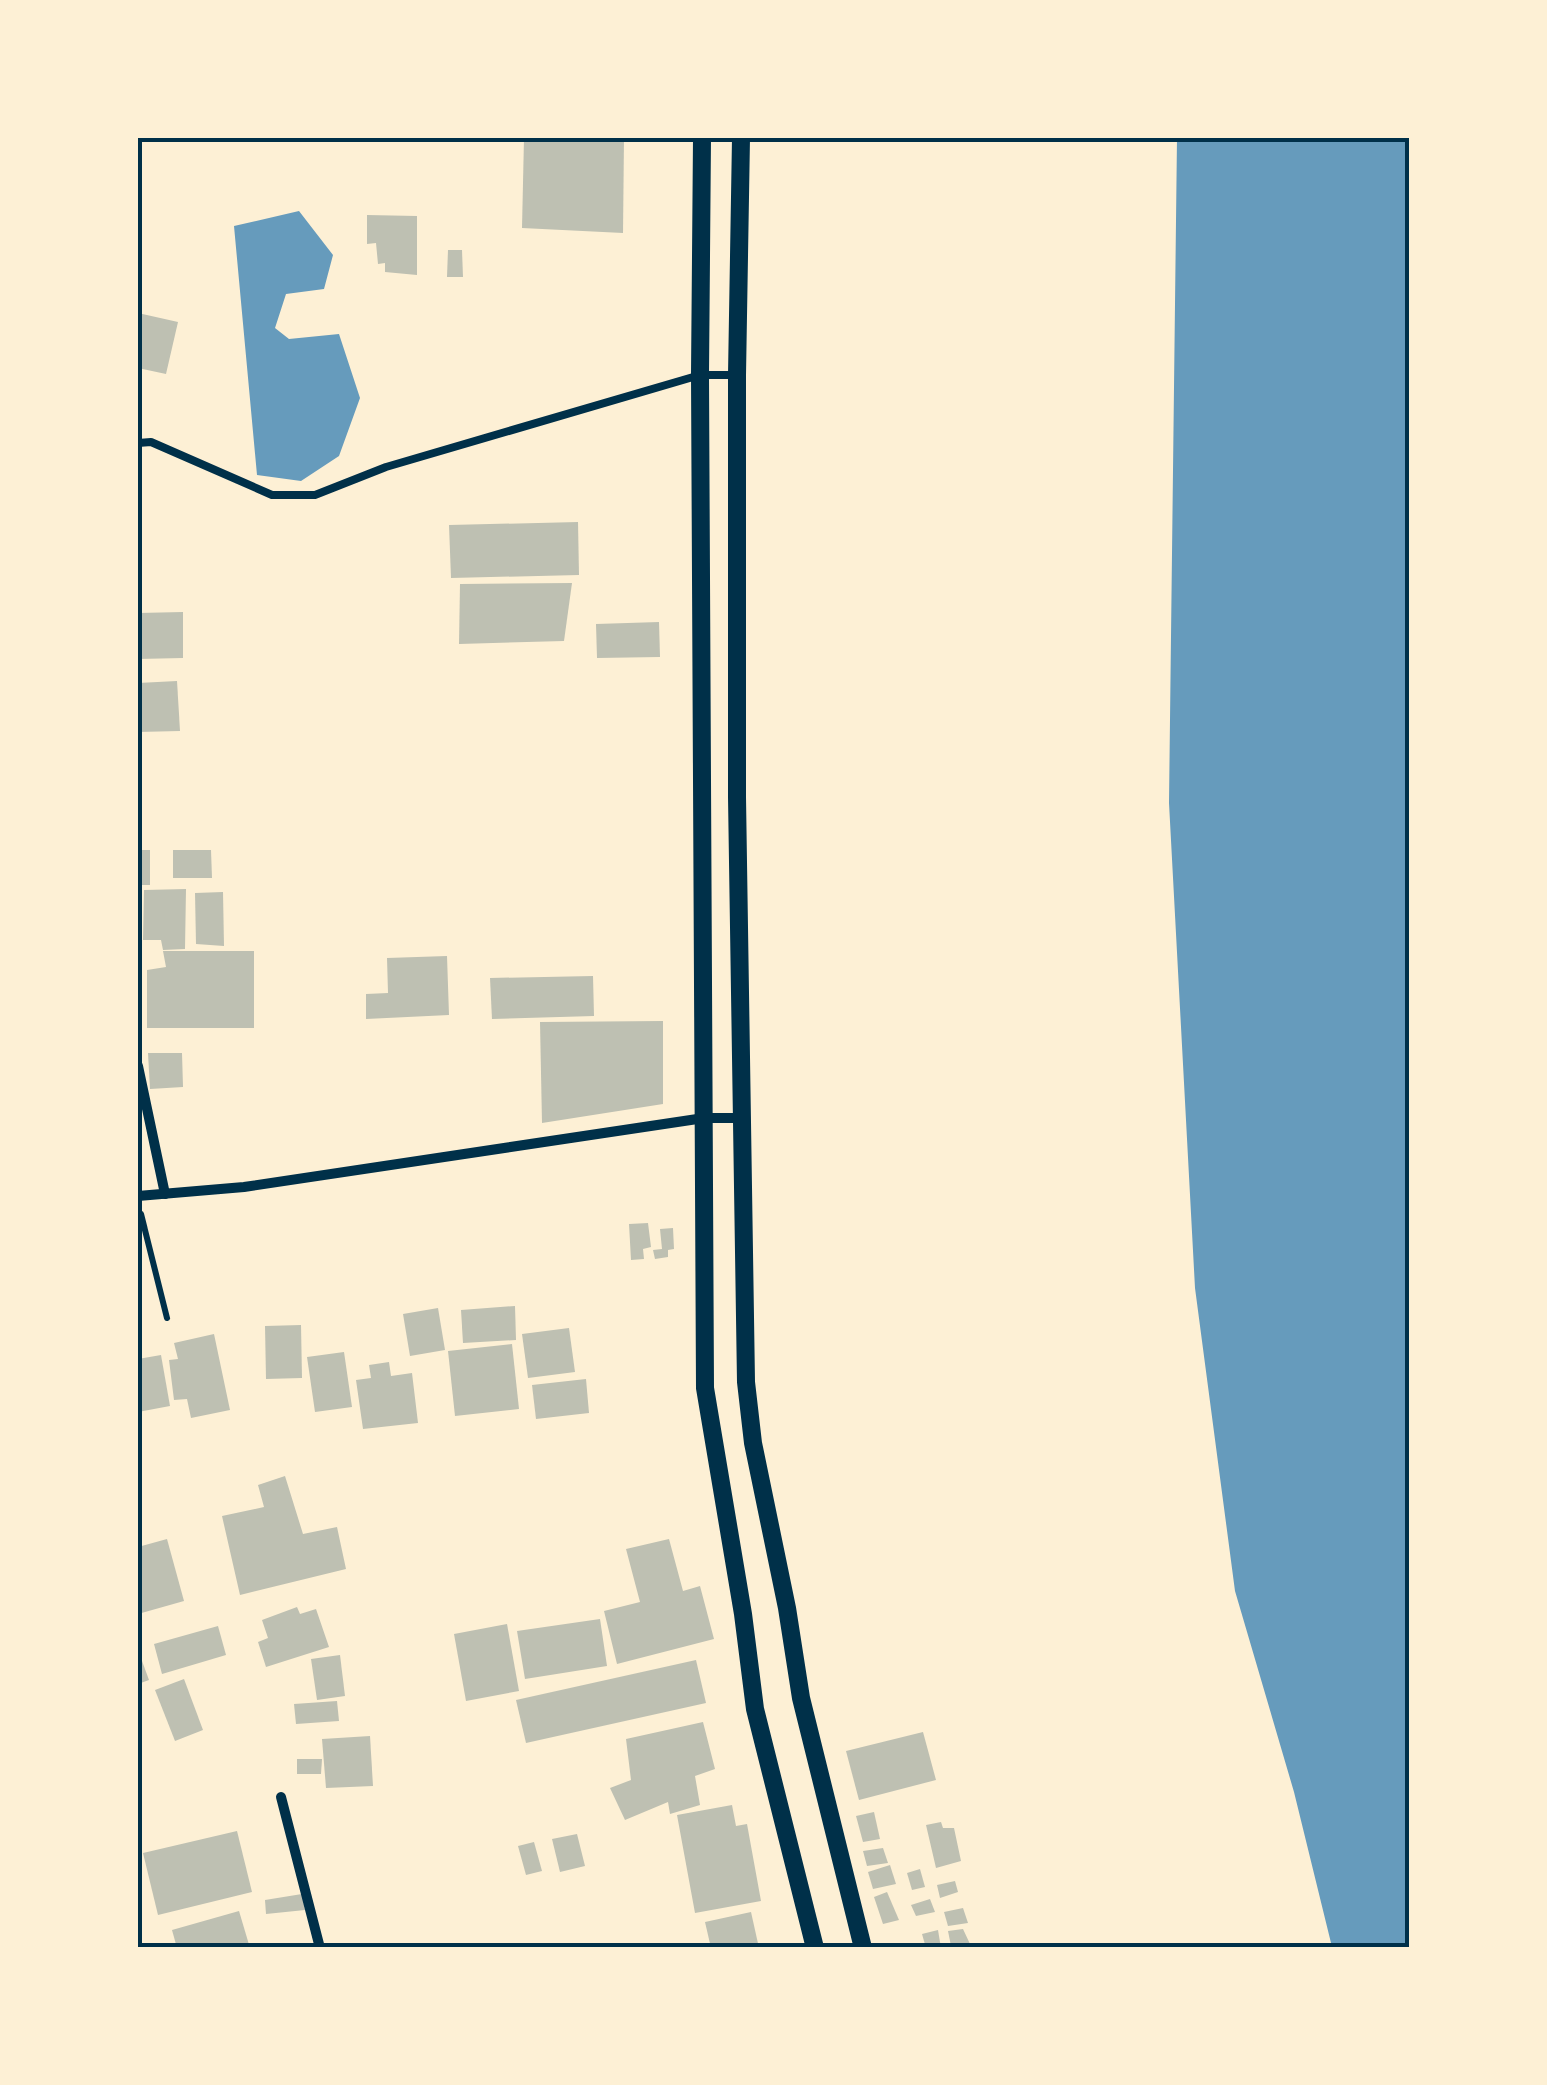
<svg xmlns="http://www.w3.org/2000/svg" width="1547" height="2085" viewBox="0 0 1547 2085" font-family="Commissioner,sans-serif">
<rect width="100%" height="100%" fill="#fdf0d5"/>
<g fill="#669bbc">
<path d="M1177 138H1409V1947H1332L1294 1792 1235 1591 1195 1288 1169 803Z"/>
<path d="M299 211 333 255 324 289 286 294 275 328 289 339 339 334 360 398 339 456 301 481 257 475 234 226Z"/>
</g>
<g fill="#bec0b2">
<path d="M524 138H624L623 233 522 228Z"/>
<path d="M367 215 417 216V275L385 272V263L378 264 376 243 367 244Z"/>
<path d="M448 250H462L463 277H447Z"/>
<path d="M138 313 178 322 166 374 138 368Z"/>
<path d="M578 522 579 575 451 578 449 525Z"/>
<path d="M572 583 564 641 459 644 460 584Z"/>
<path d="M183 612V658L138 659V613Z"/>
<path d="M659 622 660 657 597 658 596 624Z"/>
<path d="M177 681 180 731 138 732V683Z"/>
<rect x="138" y="850" width="12" height="35"/>
<path d="M173 850H211L212 878H173Z"/>
<path d="M186 889 185 949 163 950 161 940H143L144 890Z"/>
<path d="M223 892 224 946 196 944 195 893Z"/>
<path d="M163 951H254V1028H147V970L166 967Z"/>
<path d="M447 956 449 1015 366 1019V994L388 993 387 958Z"/>
<path d="M593 976 594 1016 492 1019 490 978Z"/>
<path d="M663 1021V1104L542 1123 540 1022Z"/>
<path d="M148 1053H182L183 1087 150 1089Z"/>
<path d="M648 1223 651 1247 643 1249 644 1259 631 1260 629 1224Z"/>
<path d="M673 1228 674 1249 668 1250V1257L655 1259 653 1250 662 1249 660 1229Z"/>
<path d="M515 1306 516 1340 463 1343 461 1310Z"/>
<path d="M438 1308 445 1350 410 1356 403 1314Z"/>
<path d="M301 1325 302 1378 266 1379 265 1326Z"/>
<path d="M569 1328 575 1372 528 1378 522 1334Z"/>
<path d="M214 1334 230 1410 191 1418 187 1399 174 1400 169 1360 178 1359 174 1343Z"/>
<path d="M512 1344 519 1409 455 1416 448 1351Z"/>
<path d="M344 1352 352 1407 315 1412 307 1357Z"/>
<path d="M161 1355 170 1406 138 1412V1359Z"/>
<path d="M389 1362 391 1376 412 1373 418 1423 363 1429 356 1380 371 1378 369 1365Z"/>
<path d="M586 1379 589 1413 536 1419 532 1385Z"/>
<path d="M285 1476 303 1534 337 1527 346 1569 240 1595 222 1516 264 1507 258 1485Z"/>
<path d="M167 1539 184 1601 138 1614V1547Z"/>
<path d="M669 1539 683 1591 700 1586 714 1639 617 1664 604 1611 640 1602 626 1549Z"/>
<path d="M297 1607 300 1614 316 1609 329 1647 266 1667 258 1642 268 1638 262 1620Z"/>
<path d="M600 1619 607 1666 525 1679 517 1631Z"/>
<path d="M507 1624 519 1691 466 1701 454 1634Z"/>
<path d="M218 1626 226 1655 162 1674 154 1644Z"/>
<path d="M138 1650 149 1680 138 1684Z"/>
<path d="M340 1655 345 1696 317 1700 311 1659Z"/>
<path d="M696 1660 706 1703 526 1743 516 1700Z"/>
<path d="M184 1679 203 1730 175 1741 155 1690Z"/>
<path d="M337 1701 339 1721 296 1724 294 1704Z"/>
<path d="M703 1722 715 1769 695 1776 700 1805 670 1814 668 1802 625 1820 610 1788 631 1780 626 1739Z"/>
<path d="M923 1732 936 1780 859 1800 846 1751Z"/>
<path d="M370 1736 373 1786 326 1788 322 1739Z"/>
<path d="M297 1759H322L321 1774H297Z"/>
<path d="M732 1805 736 1826 747 1824 761 1901 695 1913 677 1815Z"/>
<path d="M874 1812 880 1839 863 1842 856 1816Z"/>
<path d="M941 1822 943 1828H954L961 1861 936 1868 926 1825Z"/>
<path d="M237 1831 252 1892 158 1915 143 1853Z"/>
<path d="M577 1834 585 1866 560 1872 552 1839Z"/>
<path d="M534 1842 542 1871 526 1875 518 1846Z"/>
<path d="M883 1848 888 1863 867 1866 863 1851Z"/>
<path d="M890 1865 896 1884 873 1889 868 1872Z"/>
<path d="M920 1869 925 1887 912 1890 907 1873Z"/>
<path d="M955 1881 958 1892 940 1898 937 1885Z"/>
<path d="M887 1892 899 1920 883 1924 874 1897Z"/>
<path d="M302 1894 305 1910 266 1914 265 1900Z"/>
<path d="M930 1899 935 1912 916 1916 911 1905Z"/>
<path d="M963 1908 968 1923 948 1926 944 1912Z"/>
<path d="M239 1911 250 1948H177L172 1930Z"/>
<path d="M751 1912 759 1948H711L705 1922Z"/>
<path d="M963 1929 970 1944 951 1946 948 1931Z"/>
<path d="M938 1930 941 1948H926L922 1934Z"/>
</g>
<g fill="none" stroke-linecap="round" stroke-linejoin="round">
<path stroke="#003049" stroke-width="6" d="M141 1214 167 1318"/>
<path stroke="#003049" stroke-width="8" d="M138 443 151 442 272 495H315L386 467 700 375H737"/>
<g stroke="#003049" stroke-width="10">
<path d="M138 1066 165 1194"/>
<path d="M138 1196 244 1187 704 1118H741"/>
<path d="M281 1797 320 1948"/>
</g>
<g stroke="#003049" stroke-width="18">
<path d="M702 138 700 375 705 1388 743 1614 755 1709 815 1948"/>
<path d="M741 138 737 375V797L746 1382 753 1443 787 1608 801 1698 863 1948"/>
</g>
</g>
<rect width="1547" height="2085" fill="none" stroke="#fdf0d5" stroke-width="280"/>
<rect x="140" y="140" width="1267" height="1805" fill="none" stroke="#003049" stroke-width="4"/>
</svg>
